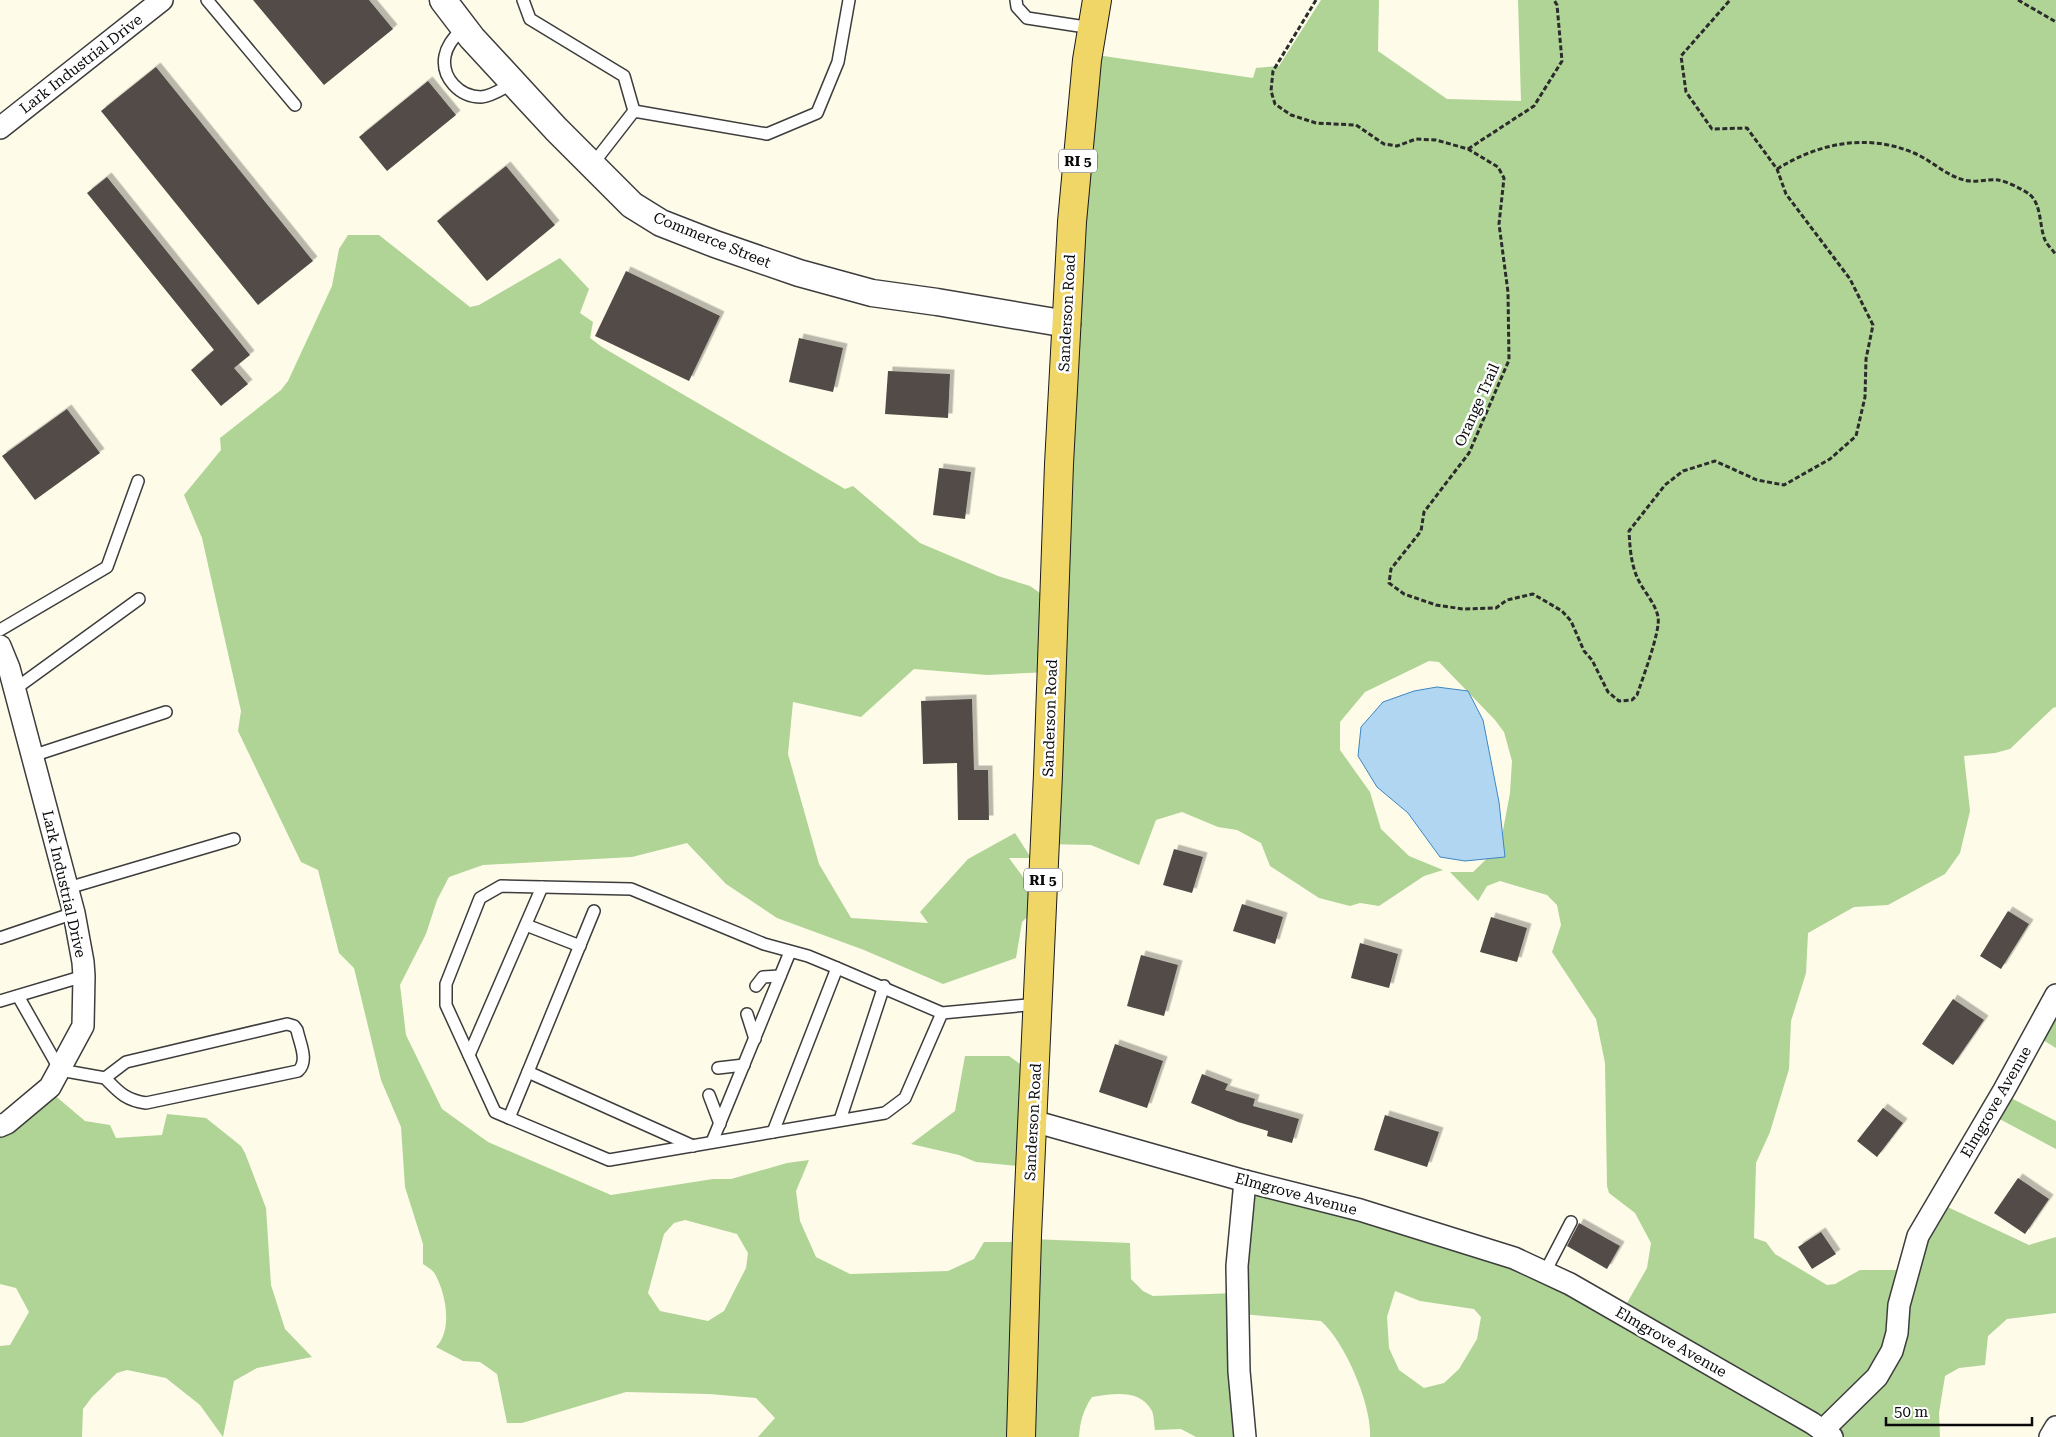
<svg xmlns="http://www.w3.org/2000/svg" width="2056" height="1437" viewBox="0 0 2056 1437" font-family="'Roboto Serif',serif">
<defs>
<filter id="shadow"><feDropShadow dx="4.5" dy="-4.5" stdDeviation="0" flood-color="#0004"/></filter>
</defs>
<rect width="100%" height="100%" fill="#fefbe9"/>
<g fill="#afd496" fill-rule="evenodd">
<path d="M1321 0H1379L1378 51 1447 99 1521 101 1518 0H2056V707L2053 708 2010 749 1995 753 1964 756 1970 811 1960 853 1945 874 1888 905 1854 907 1808 933 1806 973 1791 1021 1789 1069 1770 1132 1756 1163 1754 1238 1766 1242 1775 1254 1827 1285 1835 1284 1860 1270H1906L1939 1203 2029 1245 2056 1237V1313L2007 1319 1988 1336 1985 1365 1959 1368 1945 1376 1939 1413 1940 1437H1370C1372 1405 1345 1342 1321 1321L1242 1314 1246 1437H1196L1181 1429 1155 1430C1154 1424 1154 1416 1152 1411 1140 1388 1112 1394 1092 1397 1083 1410 1080 1422 1079 1437H758L775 1418 756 1398 709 1394 626 1392 522 1423H507L497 1374 480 1362 463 1361 436 1347C453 1330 446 1294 435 1274 433 1270 427 1267 423 1264V1244L405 1187 401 1127 381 1080 354 968 339 953 318 870 301 862 238 731 241 711 202 538 184 495 221 450 220 438 281 390 288 381 332 286 339 249 348 235H379L470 307 479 305 560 258 589 289 580 313 593 322 590 338 602 347 845 489 853 486 920 543 998 576 1030 586 1053 602 1090 54 1253 78 1256 68 1279 66ZM1429 661 1439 662 1495 720 1504 732 1512 761 1510 793 1500 846 1473 872H1450L1478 901 1487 886 1500 881 1547 895 1557 905 1561 925 1552 952 1596 1019 1605 1063 1607 1186 1609 1193 1635 1213 1651 1243 1647 1268 1623 1310 1343 1204 1245 1180 1237 1293 1153 1296 1143 1291 1131 1279 1130 1243 1032 1239 1023 1242H984L974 1259 948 1271 850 1274 816 1257 800 1221 796 1191 809 1160 787 1163 731 1179H713L611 1195 488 1142 442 1109 406 1035 400 985 426 934 437 900 449 877 483 865 632 857 687 843 726 884 777 918 864 950 943 984 1016 958 1022 922 1042 903 1009 858H1031L1015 833 968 859 920 912 928 923 851 918 819 864 788 754 793 702 861 717 914 669 987 675 1049 672 1046 844 1091 845 1139 865 1156 820 1182 812 1218 827 1237 830 1261 843 1270 866 1319 898 1350 906 1360 903 1379 906 1424 876 1443 870 1409 856 1381 829 1370 792 1340 750V722L1365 692ZM685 1220 737 1234 748 1253 746 1268 724 1311 708 1321 660 1311 648 1293 664 1234 674 1223ZM1395 1291 1420 1301 1474 1309 1481 1317 1477 1339 1459 1369 1444 1383 1424 1388 1399 1370 1389 1348 1387 1317Z"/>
<path d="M2056 995V1048L2035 1035Z"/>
<path d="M965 1056H1009L1035 1075 1027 1167 976 1162 959 1155 911 1144 955 1111Z"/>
<path d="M46 1088 85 1121 110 1125 116 1138 162 1135 167 1114 206 1118 241 1146 245 1153 266 1208 271 1285 285 1329 312 1357 257 1368 234 1381 223 1437 200 1405 166 1378 127 1370 117 1373 92 1397 83 1409 82 1437H0V1346L10 1345 29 1312 16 1288 0 1284V1123Z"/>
<path d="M2003 1094 2056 1121V1149L1990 1114Z"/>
</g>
<path fill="#b1d6f1" stroke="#3d87c4" d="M1437 687 1468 691 1483 720 1499 802 1505 857 1465 861 1440 857 1408 813 1377 787 1358 756 1361 727 1383 702 1414 691Z"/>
<g fill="#524c47" filter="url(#shadow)">
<path d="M253 0H369L393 29 324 85Z"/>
<path d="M156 67 313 261 258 305 101 111Z"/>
<path d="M428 81 456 115 387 171 359 137Z"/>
<path d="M506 166 555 225 487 281 437 221Z"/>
<path d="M107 177 250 355 234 368 248 384 221 406 191 370 214 350 87 193Z"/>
<path d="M626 271 720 316 689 381 595 336Z"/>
<path d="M799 338 843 348 833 392 789 382Z"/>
<path d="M888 371 950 374 948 418 885 414Z"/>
<path d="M67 409 100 453 35 500 2 456Z"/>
<path d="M939 468 971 472 965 519 933 515Z"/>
<path d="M972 699 974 770H988L989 820H958L957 763 923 764 921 701Z"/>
<path d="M1174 849 1203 857 1192 893 1163 885Z"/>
<path d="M1242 904 1283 917 1275 944 1233 931Z"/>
<path d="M2008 911 2029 924 2001 969 1980 956Z"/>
<path d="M1491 917 1527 928 1517 962 1480 952Z"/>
<path d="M1360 943 1398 954 1389 988 1351 978Z"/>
<path d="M1141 955 1178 965 1164 1016 1127 1006Z"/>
<path d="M1953 999 1984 1020 1953 1065 1922 1044Z"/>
<path d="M1115 1044 1163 1061 1147 1108 1099 1092Z"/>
<path d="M1202 1074 1228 1084 1225 1090 1255 1099 1253 1106 1299 1119 1292 1143 1267 1136 1268 1131 1238 1122 1191 1103Z"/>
<path d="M1883 1108 1903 1123 1877 1157 1857 1141Z"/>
<path d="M1385 1115 1439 1132 1427 1167 1374 1150Z"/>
<path d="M2018 1178 2049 1199 2025 1234 1994 1213Z"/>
<path d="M1579 1223 1620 1246 1607 1269 1567 1246Z"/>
<path d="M1821 1232 1836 1254 1812 1269 1798 1247Z"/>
</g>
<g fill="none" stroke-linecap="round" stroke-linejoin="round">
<defs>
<g id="service">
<path d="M207 0 295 105"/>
<path d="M523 0 530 19 624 76 634 111"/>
<path d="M1016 0 1017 7 1027 18 1092 28"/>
<path d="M463 27C456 36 447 44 445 56 441 78 460 97 481 97 493 96 503 88 513 83"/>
<path d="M592 165 634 111 767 134 817 113 838 62 849 0"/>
<path d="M0 630 107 567 138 481"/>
<path d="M15 689 139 599"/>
<path d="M32 756 166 712"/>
<path d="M68 888 234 839"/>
<path d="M526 925 580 946"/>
<path d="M0 938 74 913"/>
<path d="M756 986 763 977 780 976"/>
<path d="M18 996 60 1070 105 1078 126 1062 287 1024 294 1026 297 1030C300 1044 309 1061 298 1071L146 1103C125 1100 119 1092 105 1078"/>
<path d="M0 1001 84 976"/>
<path d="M942 1013 905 1098 885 1113 609 1160 495 1112 446 1005V984L480 898 501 886 631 889 764 944 808 956 837 968 942 1013 1038 1004"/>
<path d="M747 1014 755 1039"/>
<path d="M469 1055 542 887"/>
<path d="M718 1068 744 1065"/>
<path d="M528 1072 693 1146"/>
<path d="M709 1095 720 1124"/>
<path d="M509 1118 594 911"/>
<path d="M840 1120 884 986"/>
<path d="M773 1132 837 968"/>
<path d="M712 1142 790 952"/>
<path d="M1545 1272 1571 1222"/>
</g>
<g id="minor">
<path d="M0 128 162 0"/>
<path d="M0 646 9 668 74 913 83 962 84 976 83 1026 50 1087 7 1123 0 1126"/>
<path d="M1033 1121 1245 1181 1360 1210 1514 1258 1570 1284 1812 1423 1832 1437"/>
<path d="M1245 1181 1237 1266 1239 1371 1245 1437"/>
<path d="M1823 1430 1877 1377 1892 1351 1897 1333 1899 1305 1918 1236 2004 1090 2056 995"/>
<path d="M2050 1437 2056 1427"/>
</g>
<path id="tertiary" d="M443 0 472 38 556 129 632 205 661 223 715 244 799 273 872 293 937 302 1067 324"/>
<path id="primary" d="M1021 1437 1027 1236 1048 774 1059 464 1072 222 1087 60 1097 0"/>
</defs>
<use href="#service" stroke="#3d3d3d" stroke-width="14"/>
<use href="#minor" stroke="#3d3d3d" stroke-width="24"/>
<use href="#tertiary" stroke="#3d3d3d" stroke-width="29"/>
<use href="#primary" stroke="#1b1b1b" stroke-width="30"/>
<g stroke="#2c2c2c" stroke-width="3" stroke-dasharray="5 2.5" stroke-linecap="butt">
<path d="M1316 0 1273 71 1271 91 1275 104 1291 115 1316 123 1356 125 1384 144 1397 146 1416 139 1436 140 1468 149 1498 167 1504 178 1499 224 1508 292 1509 360 1469 453 1424 512 1421 531 1391 569 1389 583 1404 594 1436 605 1463 609 1496 608 1507 600 1533 594 1562 611 1571 621 1584 651 1592 660 1608 692 1619 701 1632 700 1637 695C1642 680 1661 630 1658 617 1656 605 1646 594 1640 583 1631 567 1630 549 1629 531L1665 485 1683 471 1715 461 1757 480 1784 485 1830 459 1856 436 1865 397 1866 359 1873 325 1850 279 1786 194 1777 169 1747 128 1712 129 1686 92 1681 56 1730 0"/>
<path d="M2018 0 2056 22"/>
<path d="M1468 149 1534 106 1562 61 1557 5 1554 0"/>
<path d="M1777 169C1819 143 1867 133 1914 153 1931 160 1945 175 1964 180 1974 183 1987 179 1998 180 2006 181 2022 189 2029 194 2042 204 2039 226 2045 240 2047 245 2053 250 2056 255"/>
</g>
<use href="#service" stroke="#fff" stroke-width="11"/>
<use href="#minor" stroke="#fff" stroke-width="21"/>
<use href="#tertiary" stroke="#fff" stroke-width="26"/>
<use href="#primary" stroke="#f0d567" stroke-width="28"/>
</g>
<g text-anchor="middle" stroke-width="5" stroke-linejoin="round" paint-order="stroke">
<g fill="#fff" stroke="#545454" stroke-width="1">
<rect x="1059" y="149.5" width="38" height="23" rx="4"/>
<rect x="1024" y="868.5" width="38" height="23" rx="4"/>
</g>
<g font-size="14" font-weight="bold" fill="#0a0a0a">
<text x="1078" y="166">RI 5</text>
<text x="1043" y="885">RI 5</text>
</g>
<g font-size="15" fill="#0a0a0a" stroke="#fff">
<text transform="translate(81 64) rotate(-38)" y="5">Lark Industrial Drive</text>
<text transform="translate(712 240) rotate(22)" y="5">Commerce Street</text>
<text transform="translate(1067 313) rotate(-87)" y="5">Sanderson Road</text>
<text transform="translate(1477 405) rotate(-66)" y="5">Orange Trail</text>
<text transform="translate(1050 718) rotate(-88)" y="5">Sanderson Road</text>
<text transform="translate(64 884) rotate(77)" y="5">Lark Industrial Drive</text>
<text transform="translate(1996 1102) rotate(-60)" y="5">Elmgrove Avenue</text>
<text transform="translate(1033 1122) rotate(-87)" y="5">Sanderson Road</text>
<text transform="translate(1296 1194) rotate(15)" y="5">Elmgrove Avenue</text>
<text transform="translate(1671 1342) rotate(30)" y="5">Elmgrove Avenue</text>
</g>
</g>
<path d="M1886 1417v8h146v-8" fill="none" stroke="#0a0a0a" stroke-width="2.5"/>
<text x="1894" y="1417" font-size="15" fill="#0a0a0a" stroke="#ffffff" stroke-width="4" paint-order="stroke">50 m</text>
</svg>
